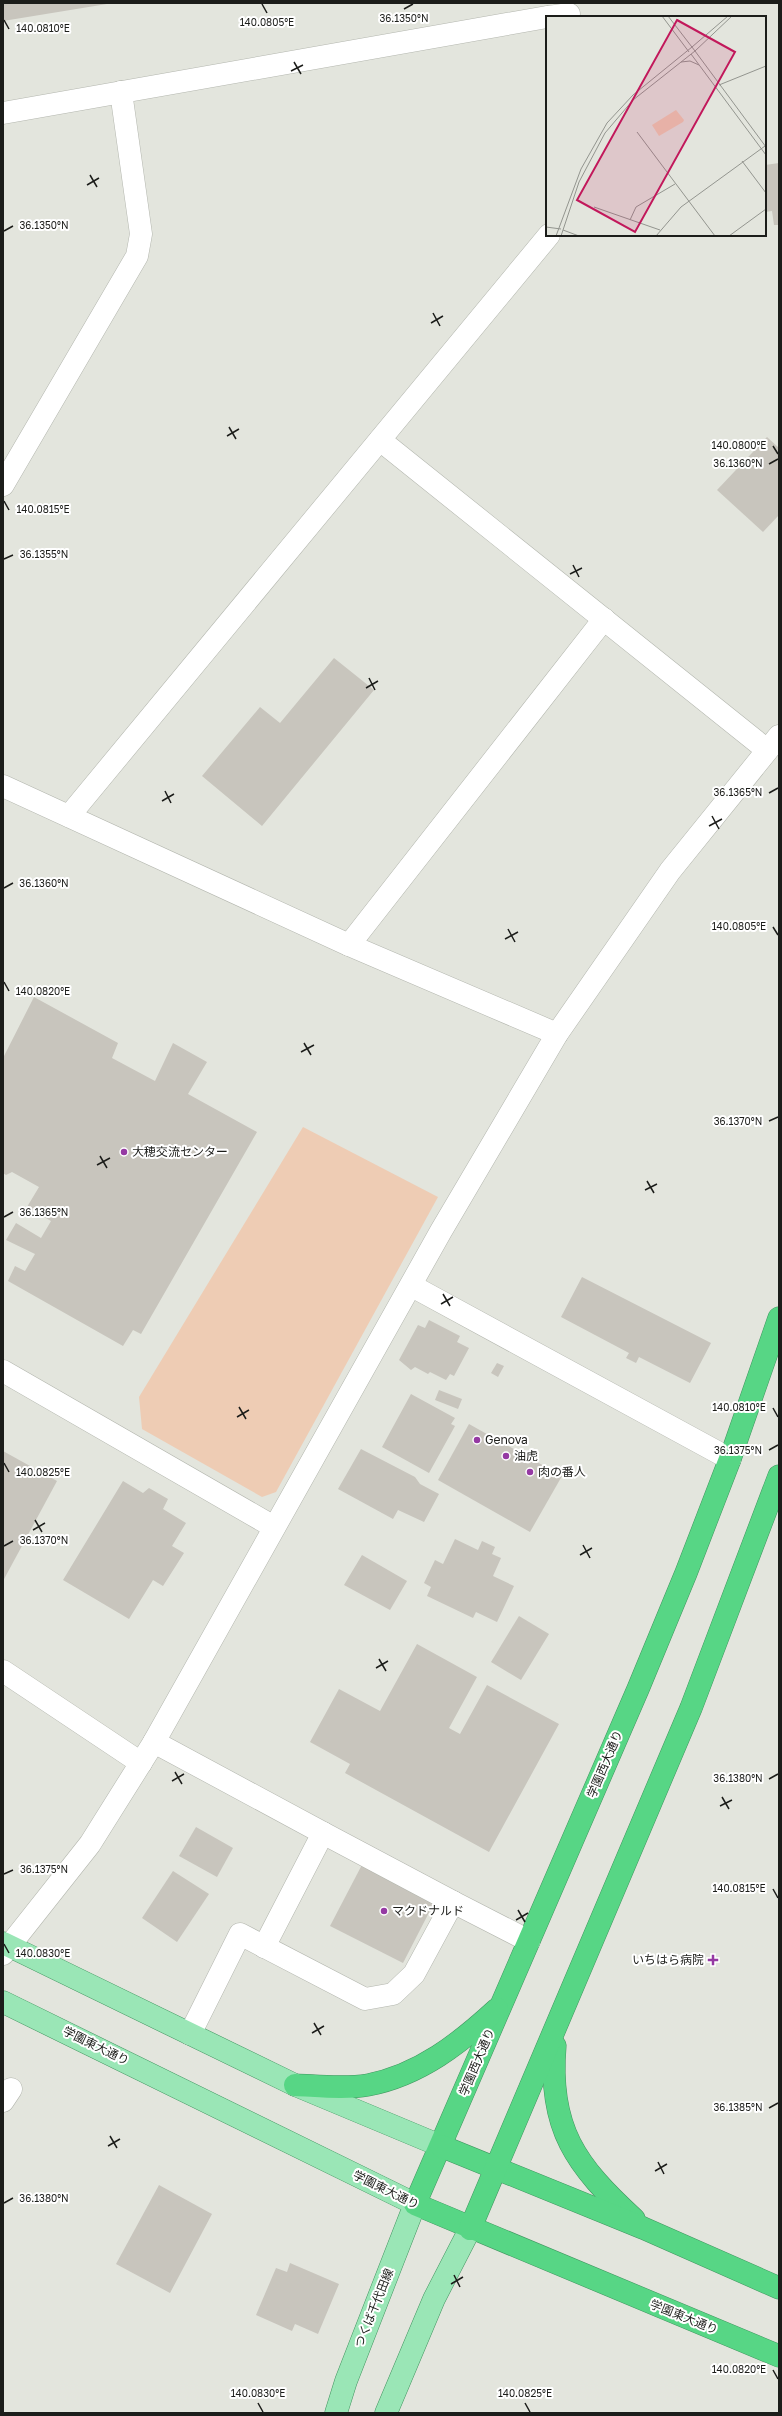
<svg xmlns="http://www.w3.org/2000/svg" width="782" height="2416" viewBox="0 0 782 2416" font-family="'Golos Text','Noto Sans JP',sans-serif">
<rect width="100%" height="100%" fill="#e3e5dd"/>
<path fill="#eeccb4" d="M303 1127 438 1197 276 1492 262 1497 142 1429 139 1397Z"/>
<g fill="#c8c5bd">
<path d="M3 3H107V4L3 21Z"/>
<path d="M779 163V225H774L772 211 765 212V165Z"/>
<path d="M767 437 779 448V515L763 532 717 490Z"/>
<path d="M334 658 374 690 262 826 202 776 260 707 280 723Z"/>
<path d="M34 997 118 1043 112 1058 155 1081 173 1043 207 1062 188 1094 257 1132 141 1334 133 1330 123 1346 8 1281 15 1266 25 1271 35 1254 6 1240 16 1223 41 1238 51 1221 27 1207 39 1187 12 1172 6 1175 3 1173V1058Z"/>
<path d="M582 1277 711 1343 690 1383 639 1357 636 1363 626 1358 629 1353 561 1317Z"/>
<path d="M429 1320 460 1336 457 1342 469 1348 454 1376 450 1374 446 1380 430 1372 428 1374 415 1367 411 1370 399 1360 418 1325 425 1328Z"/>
<path d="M497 1363 504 1366 498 1377 491 1373Z"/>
<path d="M439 1390 462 1399 458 1409 435 1400Z"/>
<path d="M411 1394 455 1418 451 1424 455 1426 429 1473 382 1447Z"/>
<path d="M469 1424 562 1476 530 1532 438 1480Z"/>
<path d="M361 1449 415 1477 420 1484 439 1494 424 1522 398 1510 393 1519 338 1489Z"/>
<path d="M3 1451 57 1481 3 1581Z"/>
<path d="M123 1481 143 1493 149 1488 168 1499 163 1509 186 1523 172 1546 184 1553 163 1586 153 1580 129 1619 63 1580Z"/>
<path d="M455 1539 478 1550 482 1541 495 1547 492 1554 501 1558 493 1576 514 1586 497 1622 476 1612 473 1618 427 1596 431 1587 424 1583 435 1560 443 1564Z"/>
<path d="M362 1555 407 1581 390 1610 344 1585Z"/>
<path d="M519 1616 549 1634 521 1680 491 1662Z"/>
<path d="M417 1644 477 1677 449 1728 460 1734 487 1685 559 1724 489 1852 345 1773 350 1764 310 1742 339 1689 380 1711Z"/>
<path d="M196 1827 233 1848 217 1877 179 1856Z"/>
<path d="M365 1859 437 1897 403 1963 330 1926Z"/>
<path d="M173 1871 209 1894 177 1942 142 1918Z"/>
<path d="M159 2185 212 2214 170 2293 116 2264Z"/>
<path d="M290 2263 339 2284 318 2334 295 2324 292 2331 256 2315 276 2268 287 2272Z"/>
</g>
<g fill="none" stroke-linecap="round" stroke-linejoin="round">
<defs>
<g id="minor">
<path d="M549 17 569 14"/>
<path d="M3 113 547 17"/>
<path d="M380 440 767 750"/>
<path d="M3 485 137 256 141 234 121 92"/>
<path d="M3 786 349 945 557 1034"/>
<path d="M69 816 549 235"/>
<path d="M349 945 604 619"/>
<path d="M412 1286 730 1459"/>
<path d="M3 1371 274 1527"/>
<path d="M3 1671 141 1763"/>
<path d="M154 1742 323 1833 264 1947"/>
<path d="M323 1833 453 1902"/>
<path d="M3 1954 90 1844 154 1742 441 1231 557 1034 670 871 779 736"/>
<path d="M190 2034 240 1934 365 1999 393 1994 414 1974 453 1902 529 1941"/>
<path d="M3 2101 11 2089"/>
</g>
<g id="major">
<path d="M3 1943 295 2085 441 2146"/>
<path d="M3 2002 415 2204 346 2381 336 2413"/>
<path d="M386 2413 434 2299 470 2229"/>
</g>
<g id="highway">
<path d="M779 1318 730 1459 686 1573 638 1689 415 2204 779 2356"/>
<path d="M555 2046C548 2128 576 2166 634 2219"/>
<path d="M295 2085C319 2086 345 2089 368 2085 420 2075 460 2043 497 2009"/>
<path d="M441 2146 643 2228 779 2288"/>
<path d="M470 2229 691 1708 779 1476"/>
</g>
</defs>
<use href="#minor" stroke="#b3b6ae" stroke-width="23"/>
<use href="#major" stroke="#429560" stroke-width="23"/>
<use href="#highway" stroke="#429560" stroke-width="23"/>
<use href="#minor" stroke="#fff" stroke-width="22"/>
<use href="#major" stroke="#9ae6b6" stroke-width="22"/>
<use href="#highway" stroke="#57d685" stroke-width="22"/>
</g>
<path fill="none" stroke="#1c1d1a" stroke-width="1.5" d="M262 4 267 13M404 9 413 4M4 20 9 29M294 62 301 74M291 71 303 65M90 175 97 187M87 185 99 178M4 231 13 226M433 313 440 326M431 323 443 316M229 427 236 439M227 436 239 429M773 446 778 454M769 464 778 459M4 501 9 510M4 559 13 555M573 565 579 577M570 574 582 568M369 678 375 690M366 688 378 681M165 791 171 803M769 793 778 788M162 801 174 794M712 816 719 829M709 826 722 819M4 888 13 883M773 927 778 935M508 929 515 942M505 939 518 932M4 982 9 991M304 1043 311 1055M301 1052 314 1045M769 1121 778 1117M100 1156 107 1168M97 1165 110 1158M647 1181 654 1193M645 1190 657 1184M4 1217 13 1212M443 1294 450 1306M441 1304 453 1297M239 1407 246 1419M773 1408 778 1417M237 1417 249 1410M769 1450 778 1445M4 1463 9 1472M35 1520 42 1532M33 1530 45 1523M583 1545 590 1558M4 1546 13 1541M580 1555 592 1548M379 1659 386 1671M376 1668 388 1661M175 1772 182 1784M769 1779 778 1774M172 1781 184 1774M722 1797 729 1809M720 1806 732 1800M4 1874 13 1870M773 1889 778 1898M518 1910 525 1922M516 1920 528 1913M4 1944 9 1953M314 2023 321 2035M312 2033 324 2026M769 2108 778 2103M110 2136 117 2148M108 2146 120 2139M658 2162 664 2174M655 2171 667 2164M4 2203 13 2198M454 2275 460 2287M451 2284 463 2277M773 2370 778 2379M258 2403 263 2412M525 2403 530 2412"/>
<g fill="#9539a3" stroke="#fff" stroke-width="1.5">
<circle cx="124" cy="1152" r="4"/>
<circle cx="477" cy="1440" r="4"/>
<circle cx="506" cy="1456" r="4"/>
<circle cx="530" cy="1472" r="4"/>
<circle cx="384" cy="1911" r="4"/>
<path d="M711 1954h4v4h4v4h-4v4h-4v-4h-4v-4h4z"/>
</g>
<g text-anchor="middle" stroke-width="4" stroke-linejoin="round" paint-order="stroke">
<g font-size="12" fill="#1c1d1a" stroke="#fff" text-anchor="start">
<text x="132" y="1156">大穂交流センター</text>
<text x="485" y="1444">Genova</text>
<text x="514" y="1460">油虎</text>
<text x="538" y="1476">肉の番人</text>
<text x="392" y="1915">マクドナルド</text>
<text x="704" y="1964" text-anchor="end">いちはら病院</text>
</g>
<g font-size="12" fill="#1c1d1a" stroke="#fff">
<text transform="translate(605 1764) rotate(-67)" y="4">学園西大通り</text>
<text transform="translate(96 2046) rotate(26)" y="4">学園東大通り</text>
<text transform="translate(477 2062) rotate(-67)" y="4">学園西大通り</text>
<text transform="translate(386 2190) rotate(26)" y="4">学園東大通り</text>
<text transform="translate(374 2308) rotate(-68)" y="4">つくば千代田線</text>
<text transform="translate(684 2317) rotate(22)" y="4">学園東大通り</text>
</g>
</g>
<g transform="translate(546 16)">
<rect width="220" height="220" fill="#e3e5dd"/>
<path d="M130 94 138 104 137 106 113 120 106 109Z" fill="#eeccb4"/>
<path fill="none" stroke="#93958f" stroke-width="1" d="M116 0 143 36M186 0 149 35 220 131M146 31 182 0M145 38 220 139M135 46 144 45 153 49M173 69 220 50M91 116 169 220M196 145 220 177M48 191 114 214M84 204 90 191 129 168M0 211 15 213M17 214 33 220M10 220 35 153 61 107 87 79 146 31M15 220 33 166 59 117 87 84 149 35 122 0M110 220 135 191 219 130M183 220 220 193"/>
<path fill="#c2185b" fill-opacity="0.15" stroke="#c2185b" stroke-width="2" d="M131 4 189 36 89 216 31 184Z"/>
<rect width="220" height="220" fill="none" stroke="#1c1d1a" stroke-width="2"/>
</g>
<g font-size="10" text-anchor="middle" fill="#1c1d1a" stroke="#fff" stroke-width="4" stroke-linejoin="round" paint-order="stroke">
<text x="404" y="22">36.1350°N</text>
<text x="267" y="26">140.0805°E</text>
<text x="43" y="32">140.0810°E</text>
<text x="44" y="229">36.1350°N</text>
<text x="739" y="449">140.0800°E</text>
<text x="738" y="467">36.1360°N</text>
<text x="43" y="513">140.0815°E</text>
<text x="44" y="558">36.1355°N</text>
<text x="738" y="796">36.1365°N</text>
<text x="44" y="887">36.1360°N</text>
<text x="739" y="930">140.0805°E</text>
<text x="43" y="995">140.0820°E</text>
<text x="738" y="1125">36.1370°N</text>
<text x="44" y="1216">36.1365°N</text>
<text x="739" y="1411">140.0810°E</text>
<text x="738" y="1454">36.1375°N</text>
<text x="43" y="1476">140.0825°E</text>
<text x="44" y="1544">36.1370°N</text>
<text x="738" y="1782">36.1380°N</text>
<text x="44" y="1873">36.1375°N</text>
<text x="739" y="1892">140.0815°E</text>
<text x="43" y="1957">140.0830°E</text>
<text x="738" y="2111">36.1385°N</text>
<text x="44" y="2202">36.1380°N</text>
<text x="739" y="2373">140.0820°E</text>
<text x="258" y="2397">140.0830°E</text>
<text x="525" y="2397">140.0825°E</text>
</g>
<rect width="782" height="2416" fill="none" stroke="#1c1d1a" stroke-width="8"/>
</svg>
